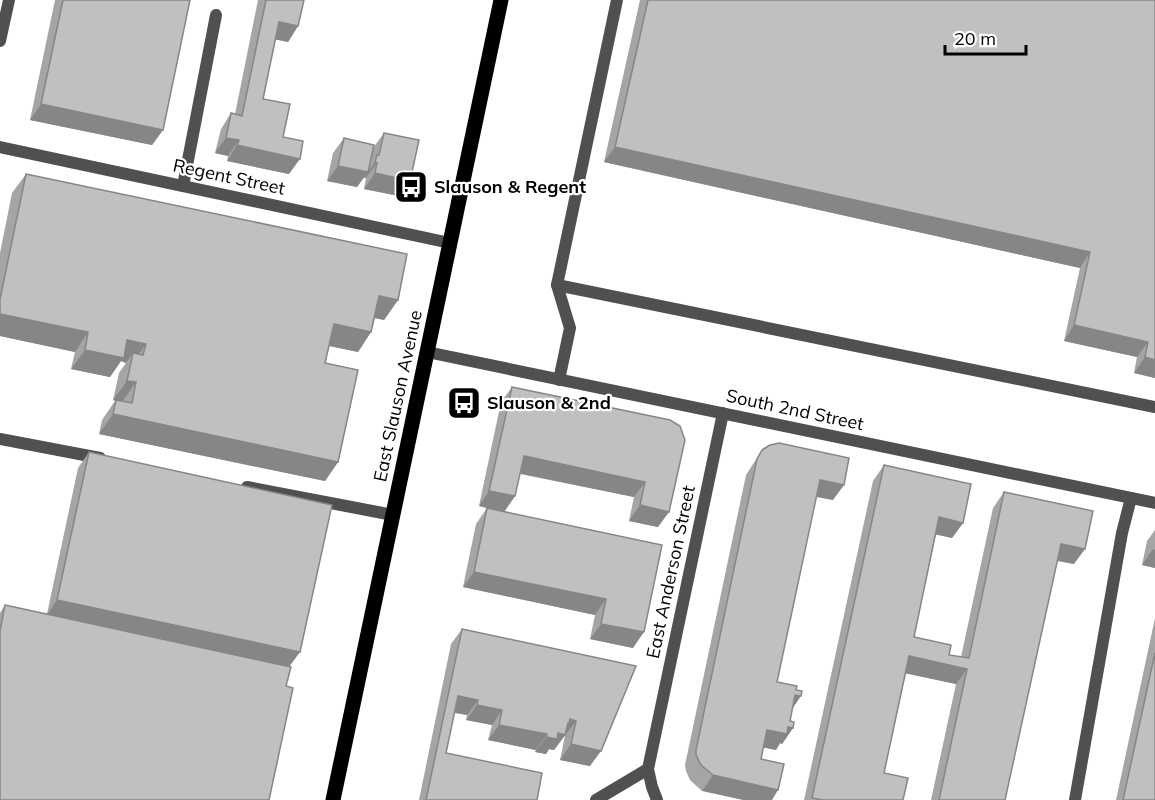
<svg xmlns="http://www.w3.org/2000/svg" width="1155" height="800" viewBox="0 0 1155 800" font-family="Mulish,sans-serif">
<rect width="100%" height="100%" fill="#fff"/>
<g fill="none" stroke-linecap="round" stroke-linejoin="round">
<g stroke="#505050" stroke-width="12">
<path d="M183 186 216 15"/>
<path d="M557 285 1155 407"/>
<path d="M559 380 570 328 557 285 617 0"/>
<path d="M0 439 100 458"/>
<path d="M247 487 393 515"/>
<path d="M596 800 648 769"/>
<path d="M1075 800 1122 533 1131 498"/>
</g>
<g stroke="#505050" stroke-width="12">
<path d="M0 41 9 0"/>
<path d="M0 147 450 243"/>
<path d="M427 352 1155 503"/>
<path d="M657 800 652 787 648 769 723 413"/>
</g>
<path stroke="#000" stroke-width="15" d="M333 800 501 0"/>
</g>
<g fill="#a5a5a5">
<path d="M55 0H190L163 130 152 145 30 120Z"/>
<path d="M258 0H304L298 26 288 42 275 39 263 99 283 137 289 174 227 161 228 156 215 153 221 129 231 113 235 114Z"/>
<path d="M640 0H1155V378L1134 373 1137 357 1064 341 1080 268 604 162Z"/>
<path d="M384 133 410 181 399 196 364 189 366 178 364 177 357 187 327 181 333 153 344 138 373 148Z"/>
<path d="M26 174 398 300 384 320 375 318 371 332 358 352 329 346 325 363 338 462 325 481 99 434 102 420 115 401 113 400 119 373 126 363 121 361 110 377 71 369 75 352 0 336V253L12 193Z"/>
<path d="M512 387 670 420 658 527 629 521 634 497 520 474 515 496 504 512 479 506 501 402Z"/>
<path d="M762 450 833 500 816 497 777 682 792 708 790 721 793 728 782 744 780 743 776 750 763 747 702 791 690 780 686 771 685 765 746 475Z"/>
<path d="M89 452 290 666 286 686 0 800V613L5 605 47 614 78 468Z"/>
<path d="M884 465 963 523 952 538 936 534 914 637 949 655 961 657 993 508 1004 492 1074 564 1057 561 1005 800H931L956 684 906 673 884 773 903 800H804L873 481Z"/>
<path d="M487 508 662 545 633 648 590 639 595 615 463 587 476 524Z"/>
<path d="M1155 530V568L1142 565 1147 541Z"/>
<path d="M1155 618V800H1116Z"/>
<path d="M462 629 636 666 590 766 560 760 565 736H564L554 750 549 749 546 754 535 752 536 750 488 740 492 725 466 720 467 715 454 713 446 753 537 800H419L451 644Z"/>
</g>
<g fill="#868686">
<path d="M279 22 298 26 288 42 268 38Z"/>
<path d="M41 104 163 130 152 145 30 120Z"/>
<path d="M226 138 239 140 228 156 215 153Z"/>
<path d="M237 145 300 159 289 174 227 161Z"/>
<path d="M615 147 1090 252 1080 268 604 162Z"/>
<path d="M375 162 377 163 366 178H364Z"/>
<path d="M338 166 368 172 357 187 327 181Z"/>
<path d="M375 173 410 181 399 196 364 189Z"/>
<path d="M379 296 398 300 384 320 365 316Z"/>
<path d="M0 314 88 332 75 352 0 336Z"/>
<path d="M334 324 371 332 358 352 320 344Z"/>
<path d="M1074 325 1148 342 1137 357 1064 341Z"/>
<path d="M127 340 146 344 132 364 133 353 126 363 121 361 110 377 71 369 85 350Z"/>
<path d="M1145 357 1155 360V378L1134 373Z"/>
<path d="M127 381 136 382 122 402 113 400Z"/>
<path d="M113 414 338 462 325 481 99 434Z"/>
<path d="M524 456 645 482 634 497 513 472Z"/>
<path d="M820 480 844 485 833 500 809 495Z"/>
<path d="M489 491 515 496 504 512 479 506Z"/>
<path d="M640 505 669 512 658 527 629 521Z"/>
<path d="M939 517 963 523 952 538 929 533Z"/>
<path d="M1061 544 1085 549 1074 564 1050 559Z"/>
<path d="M1153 549 1155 550V568L1142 565Z"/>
<path d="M474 572 606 599 595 615 463 587Z"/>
<path d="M57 600 300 652 289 667 47 615Z"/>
<path d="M601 624 644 632 633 648 590 639Z"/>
<path d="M909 656 967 669 956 684 899 672Z"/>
<path d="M795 695 801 696 790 712Z"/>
<path d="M458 696 478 700 467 715 447 711Z"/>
<path d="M477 705 502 710 492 725 466 720Z"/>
<path d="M570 719 576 721 554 750 549 749 546 754 535 752 546 737Z"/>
<path d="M499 725 547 734 536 750 488 740Z"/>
<path d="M788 727 793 728 782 744 780 743 776 750 756 746 767 730Z"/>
<path d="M571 744 601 751 590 766 560 760Z"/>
<path d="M713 775 778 790 772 800H743L702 791Z"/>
</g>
<g fill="#c0c0c0" stroke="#868686" stroke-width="1.5">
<path d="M63 0H190L163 130 41 104Z"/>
<path d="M266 0H304L298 26 279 22 263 99 290 104 283 137 303 141 300 159 237 145 239 140 226 138 231 113 242 116Z"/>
<path d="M648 0H1155V360L1145 357 1148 342 1074 325 1090 252 615 147Z"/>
<path d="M384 133 419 140 410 181 375 173 377 163 375 162 377 155H379Z"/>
<path d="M344 138 374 145 368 172 338 166Z"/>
<path d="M26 174 407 254 398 300 379 296 371 332 334 324 325 363 358 370 338 462 113 414 116 400 132 403 136 382 127 381 133 353 143 355 146 344 127 340 124 358 85 350 88 332 0 314V299Z"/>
<path d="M512 387 670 420 680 426 685 440 669 512 640 505 645 482 524 456 515 496 489 491Z"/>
<path d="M779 443 849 458 844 485 820 480 777 682 797 686 796 690 802 691 801 696 795 695 790 721 794 722 793 728 788 727 787 734 767 730 761 759 784 764 778 790 713 775 701 765 696 755V750L757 459 762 450 770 445Z"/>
<path d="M89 452 332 505 300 652 57 600Z"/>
<path d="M884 465 971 484 963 523 939 517 914 637 951 645 949 655 969 658 1004 492 1093 511 1085 549 1061 544 1005 800H939L967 669 909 656 884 773 908 778 903 800H823L812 798Z"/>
<path d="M487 508 662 545 644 632 601 624 606 599 474 572Z"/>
<path d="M5 605 291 667 286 686 293 688 269 800H0V631Z"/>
<path d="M462 629 636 666 601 751 571 744 576 721 570 719 569 723H568L565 735 558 733 557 739 546 737 547 734 499 725 502 710 477 705 478 700 458 696 446 753 542 773 537 800H426Z"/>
<path d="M1155 653V800H1123Z"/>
</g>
<defs>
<symbol id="bus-square" viewBox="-11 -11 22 22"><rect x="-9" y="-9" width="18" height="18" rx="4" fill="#000" stroke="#fff"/><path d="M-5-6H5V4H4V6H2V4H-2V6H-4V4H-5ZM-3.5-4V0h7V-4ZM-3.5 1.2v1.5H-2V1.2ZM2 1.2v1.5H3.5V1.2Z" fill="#fff"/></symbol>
</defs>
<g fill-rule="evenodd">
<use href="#bus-square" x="392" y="168" width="38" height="38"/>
<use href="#bus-square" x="445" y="384" width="38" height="38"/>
</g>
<g text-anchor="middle" stroke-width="4.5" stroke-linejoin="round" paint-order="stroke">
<g font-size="18" fill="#000" stroke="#fff">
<text transform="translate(229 177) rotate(12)" y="6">Regent Street</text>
<text transform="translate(398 396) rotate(-78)" y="6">East Slauson Avenue</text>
<text transform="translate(795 410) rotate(12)" y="6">South 2nd Street</text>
<text transform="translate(671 572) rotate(-78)" y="6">East Anderson Street</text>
</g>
<g font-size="18" font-weight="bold" fill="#000" stroke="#fff" text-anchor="start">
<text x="434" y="193">Slauson &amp; Regent</text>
<text x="487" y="409">Slauson &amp; 2nd</text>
</g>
</g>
<path d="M945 45v9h81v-9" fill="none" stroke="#000000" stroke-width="3"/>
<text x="954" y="45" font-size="18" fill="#000000" stroke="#ffffff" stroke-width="4.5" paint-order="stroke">20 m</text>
</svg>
